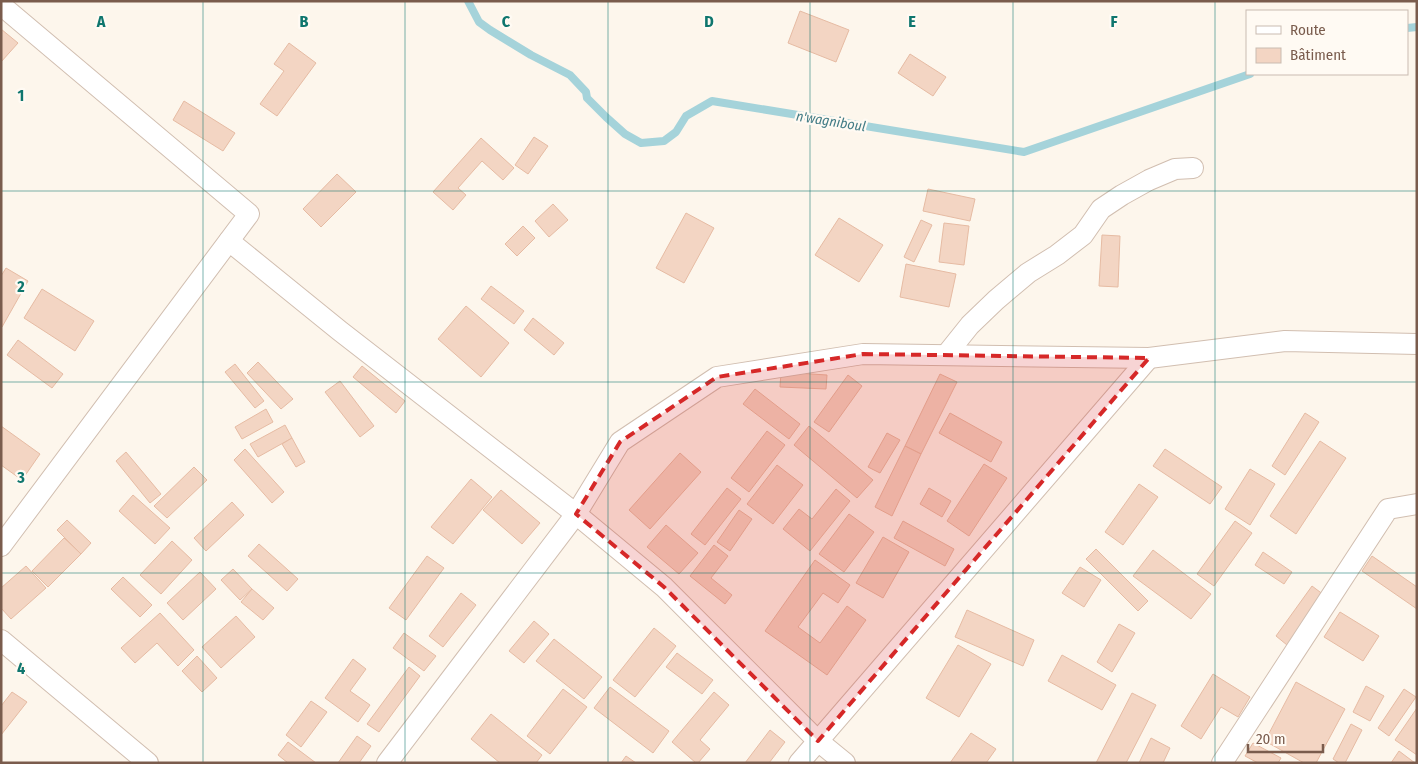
<svg xmlns="http://www.w3.org/2000/svg" width="1418" height="764" viewBox="0 0 1418 764" font-family="'Fira Sans Condensed',sans-serif">
<rect width="100%" height="100%" fill="#fdf6ec"/>
<g fill="none" stroke-linecap="round" stroke-linejoin="round">
<g stroke="#a5d3da" stroke-width="8">
<path d="M468 1 479 22 490 30 531 55 570 75 586 92 587 98 606 117 625 134 641 143 664 141 676 132 686 116 712 101 1024 152 1250 74"/>
<path d="M1407 28 1417 27"/>
</g>
</g>
<g fill="#f3d5c3" stroke="#e6bba3">
<path d="M800 11 849 30 836 62 788 43Z"/>
<path d="M1 29 18 43 1 62Z"/>
<path d="M289 43 316 63 277 116 260 104 284 71 274 64Z"/>
<path d="M910 54 946 77 933 96 898 73Z"/>
<path d="M184 101 235 133 223 151 173 120Z"/>
<path d="M534 137 548 146 528 174 515 165Z"/>
<path d="M481 138 514 168 503 180 482 161 458 188 466 195 453 210 433 192Z"/>
<path d="M337 174 356 192 321 227 303 209Z"/>
<path d="M928 189 975 199 970 221 923 211Z"/>
<path d="M553 204 568 220 549 237 535 221Z"/>
<path d="M686 213 714 228 684 283 656 268Z"/>
<path d="M839 218 883 245 859 282 815 255Z"/>
<path d="M921 220 932 225 914 262 904 257Z"/>
<path d="M944 223 969 226 964 265 939 262Z"/>
<path d="M523 226 535 238 517 256 505 244Z"/>
<path d="M1102 235 1120 236 1118 287 1099 286Z"/>
<path d="M906 264 956 274 949 307 900 297Z"/>
<path d="M6 268 28 281 2 327 1 276Z"/>
<path d="M491 286 524 311 514 324 481 299Z"/>
<path d="M42 289 94 321 75 351 24 318Z"/>
<path d="M466 306 509 343 481 377 438 339Z"/>
<path d="M533 318 564 343 554 355 524 330Z"/>
<path d="M18 340 63 374 52 388 7 355Z"/>
<path d="M258 362 293 399 281 409 247 373Z"/>
<path d="M235 364 264 401 255 408 225 372Z"/>
<path d="M362 366 405 401 396 413 353 377Z"/>
<path d="M781 372 827 375 826 389 780 387Z"/>
<path d="M940 374 957 382 921 454 905 446Z"/>
<path d="M848 375 862 386 829 432 814 422Z"/>
<path d="M340 381 374 426 360 437 325 392Z"/>
<path d="M755 389 800 424 789 439 743 404Z"/>
<path d="M266 409 273 422 242 439 235 427Z"/>
<path d="M950 413 1002 442 991 462 939 433Z"/>
<path d="M1305 413 1319 422 1285 475 1272 466Z"/>
<path d="M285 425 292 438 258 457 250 444Z"/>
<path d="M1 426 40 454 22 480 1 465Z"/>
<path d="M809 426 873 480 857 498 794 445Z"/>
<path d="M767 431 785 445 749 492 731 478Z"/>
<path d="M887 433 900 440 880 473 868 467Z"/>
<path d="M292 438 305 462 296 467 282 444Z"/>
<path d="M1320 441 1346 458 1296 534 1270 516Z"/>
<path d="M905 446 921 454 892 516 875 507Z"/>
<path d="M245 449 284 492 272 503 234 460Z"/>
<path d="M1165 449 1222 487 1210 504 1153 466Z"/>
<path d="M126 452 161 494 150 503 116 461Z"/>
<path d="M680 453 701 472 650 529 629 510Z"/>
<path d="M984 464 1007 478 969 536 947 521Z"/>
<path d="M777 465 803 485 773 524 747 504Z"/>
<path d="M194 467 207 480 167 518 154 506Z"/>
<path d="M1250 469 1275 484 1250 525 1225 509Z"/>
<path d="M471 479 492 497 453 544 431 527Z"/>
<path d="M1139 484 1158 497 1123 545 1105 532Z"/>
<path d="M727 488 741 499 705 545 691 534Z"/>
<path d="M929 488 951 501 942 517 920 504Z"/>
<path d="M836 489 850 501 810 551 783 529 799 509 812 519Z"/>
<path d="M501 490 540 523 522 544 483 510Z"/>
<path d="M133 495 170 528 155 544 119 511Z"/>
<path d="M232 502 244 515 206 551 194 538Z"/>
<path d="M739 510 752 519 730 551 717 542Z"/>
<path d="M849 514 874 532 844 572 819 554Z"/>
<path d="M67 520 91 543 81 554 57 530Z"/>
<path d="M903 521 954 549 945 566 894 538Z"/>
<path d="M1235 521 1252 533 1214 586 1197 574Z"/>
<path d="M666 525 698 553 679 574 647 547Z"/>
<path d="M883 537 909 552 883 598 856 583Z"/>
<path d="M64 538 81 554 48 587 32 571Z"/>
<path d="M172 541 192 560 161 594 140 575Z"/>
<path d="M259 544 298 579 287 591 248 556Z"/>
<path d="M714 545 728 556 711 578 732 595 725 604 690 576Z"/>
<path d="M1096 549 1148 601 1138 611 1086 559Z"/>
<path d="M1153 550 1211 594 1191 619 1133 576Z"/>
<path d="M1263 552 1292 572 1284 584 1255 565Z"/>
<path d="M427 556 444 568 406 620 389 608Z"/>
<path d="M1372 556 1417 587V609L1362 571Z"/>
<path d="M815 560 850 585 838 603 823 593 798 627 820 643 847 606 866 620 827 675 765 631Z"/>
<path d="M26 566 46 588 11 619 1 608V588Z"/>
<path d="M1080 567 1101 580 1084 607 1062 593Z"/>
<path d="M233 569 252 589 240 600 221 580Z"/>
<path d="M200 572 216 589 183 620 167 603Z"/>
<path d="M123 577 152 605 140 617 111 589Z"/>
<path d="M1312 586 1324 595 1287 645 1276 636Z"/>
<path d="M252 589 274 608 263 620 241 602Z"/>
<path d="M461 593 476 605 443 647 429 636Z"/>
<path d="M967 610 1034 640 1023 666 955 637Z"/>
<path d="M1340 612 1379 636 1363 661 1324 637Z"/>
<path d="M160 613 194 650 178 666 157 643 135 663 121 648Z"/>
<path d="M236 616 255 637 221 668 202 647Z"/>
<path d="M534 621 549 634 524 663 509 651Z"/>
<path d="M1119 624 1135 633 1112 672 1097 662Z"/>
<path d="M654 628 676 646 635 697 613 680Z"/>
<path d="M404 633 436 656 424 671 393 648Z"/>
<path d="M554 639 602 677 584 699 536 661Z"/>
<path d="M958 645 991 664 959 717 926 698Z"/>
<path d="M677 653 713 680 702 694 666 667Z"/>
<path d="M1062 655 1116 685 1102 710 1048 681Z"/>
<path d="M197 656 217 678 202 692 182 671Z"/>
<path d="M353 659 366 669 350 691 370 705 358 722 325 698Z"/>
<path d="M409 667 420 676 379 732 367 724Z"/>
<path d="M1213 674 1250 697 1238 717 1221 707 1201 739 1181 726Z"/>
<path d="M1296 682 1345 709 1316 763H1304L1265 741Z"/>
<path d="M1366 686 1384 696 1370 721 1353 712Z"/>
<path d="M610 687 669 731 653 753 594 708Z"/>
<path d="M563 689 587 707 550 754 527 736Z"/>
<path d="M1404 689 1416 697 1389 736 1378 728Z"/>
<path d="M12 692 27 702 1 735V706Z"/>
<path d="M714 692 729 705 700 740 710 749 698 763H696L672 742Z"/>
<path d="M1132 693 1156 705 1126 763H1096Z"/>
<path d="M311 701 327 712 301 747 286 735Z"/>
<path d="M1417 708V755L1395 740Z"/>
<path d="M491 714 542 755 536 763H500L471 739Z"/>
<path d="M1351 724 1362 730 1345 763H1339L1333 759Z"/>
<path d="M770 730 785 742 769 763H745Z"/>
<path d="M971 733 996 749 986 763H950Z"/>
<path d="M357 736 371 746 359 763H338Z"/>
<path d="M1151 738 1170 748 1163 763H1139Z"/>
<path d="M288 742 316 763H288L278 755Z"/>
<path d="M1253 743 1281 758 1278 763H1258L1245 756Z"/>
<path d="M1399 751 1415 763H1391Z"/>
<path d="M626 756 636 763H621Z"/>
</g>
<g fill="none" stroke-linecap="round" stroke-linejoin="round">
<defs>
<g id="street">
<path d="M1 5 249 214 1 546"/>
<path d="M229 241 340 331 576 514 664 587 818 741 845 763"/>
<path d="M946 355 970 325 996 300 1028 273 1057 255 1083 235 1101 209 1122 195 1149 180 1175 169 1193 168"/>
<path d="M1 640 148 763"/>
<path d="M387 763 576 514 620 442 717 377 863 354 1149 358 1285 341 1417 344"/>
<path d="M799 763 1149 358"/>
<path d="M1222 763 1388 509 1417 504"/>
</g>
</defs>
<use href="#street" stroke="#d1beb0" stroke-width="22"/>
<use href="#street" stroke="#fff" stroke-width="20"/>
</g>
<path fill="#d62828" fill-opacity="0.2" stroke="#d62828" stroke-width="4" stroke-dasharray="10 6" stroke-linejoin="round" d="M863 354 1149 358 818 741 664 587 576 514 620 442 717 377Z"/>
<path fill="none" stroke="#0f766e" stroke-width="1" stroke-opacity="0.55" d="M203 1V763M405 1V763M608 1V763M810 1V763M1013 1V763M1215 1V763M1 191H1417M1 382H1417M1 573H1417"/>
<g text-anchor="middle" stroke-width="4.5" stroke-linejoin="round" paint-order="stroke">
<g font-size="14" font-style="italic" fill="#437c86" stroke="#fffaf3">
<text transform="translate(831 121) rotate(9)" y="5">n'wagniboul</text>
</g>
</g>
<g font-size="16" text-anchor="middle" font-weight="bold" fill="#0f766e" stroke="#fffaf3" stroke-width="4.5" stroke-linejoin="round" paint-order="stroke">
<text x="101" y="27">A</text>
<text x="304" y="27">B</text>
<text x="506" y="27">C</text>
<text x="709" y="27">D</text>
<text x="912" y="27">E</text>
<text x="1114" y="27">F</text>
<text x="21" y="101">1</text>
<text x="21" y="292">2</text>
<text x="21" y="483">3</text>
<text x="21" y="674">4</text>
</g>
<rect width="1418" height="764" fill="none" stroke="#7a5c4d" stroke-width="5"/>
<rect x="1246" y="10" width="162" height="65" fill="#fffaf3" stroke="#cabbb1"/>
<rect x="1256" y="26" width="25" height="8" fill="#ffffff" stroke="#cabbb1"/>
<text x="1290" y="35" font-size="15" fill="#7a5c4d">Route</text>
<rect x="1256" y="48" width="25" height="15" fill="#f3d5c3" stroke="#cabbb1"/>
<text x="1290" y="60" font-size="15" fill="#7a5c4d">Bâtiment</text>
<path d="M1248 744v8h75v-8" fill="none" stroke="#7a5c4d" stroke-width="2.5"/>
<text x="1256" y="744" font-size="15" fill="#7a5c4d" stroke="#fffaf3" stroke-width="4" paint-order="stroke">20 m</text>
</svg>
